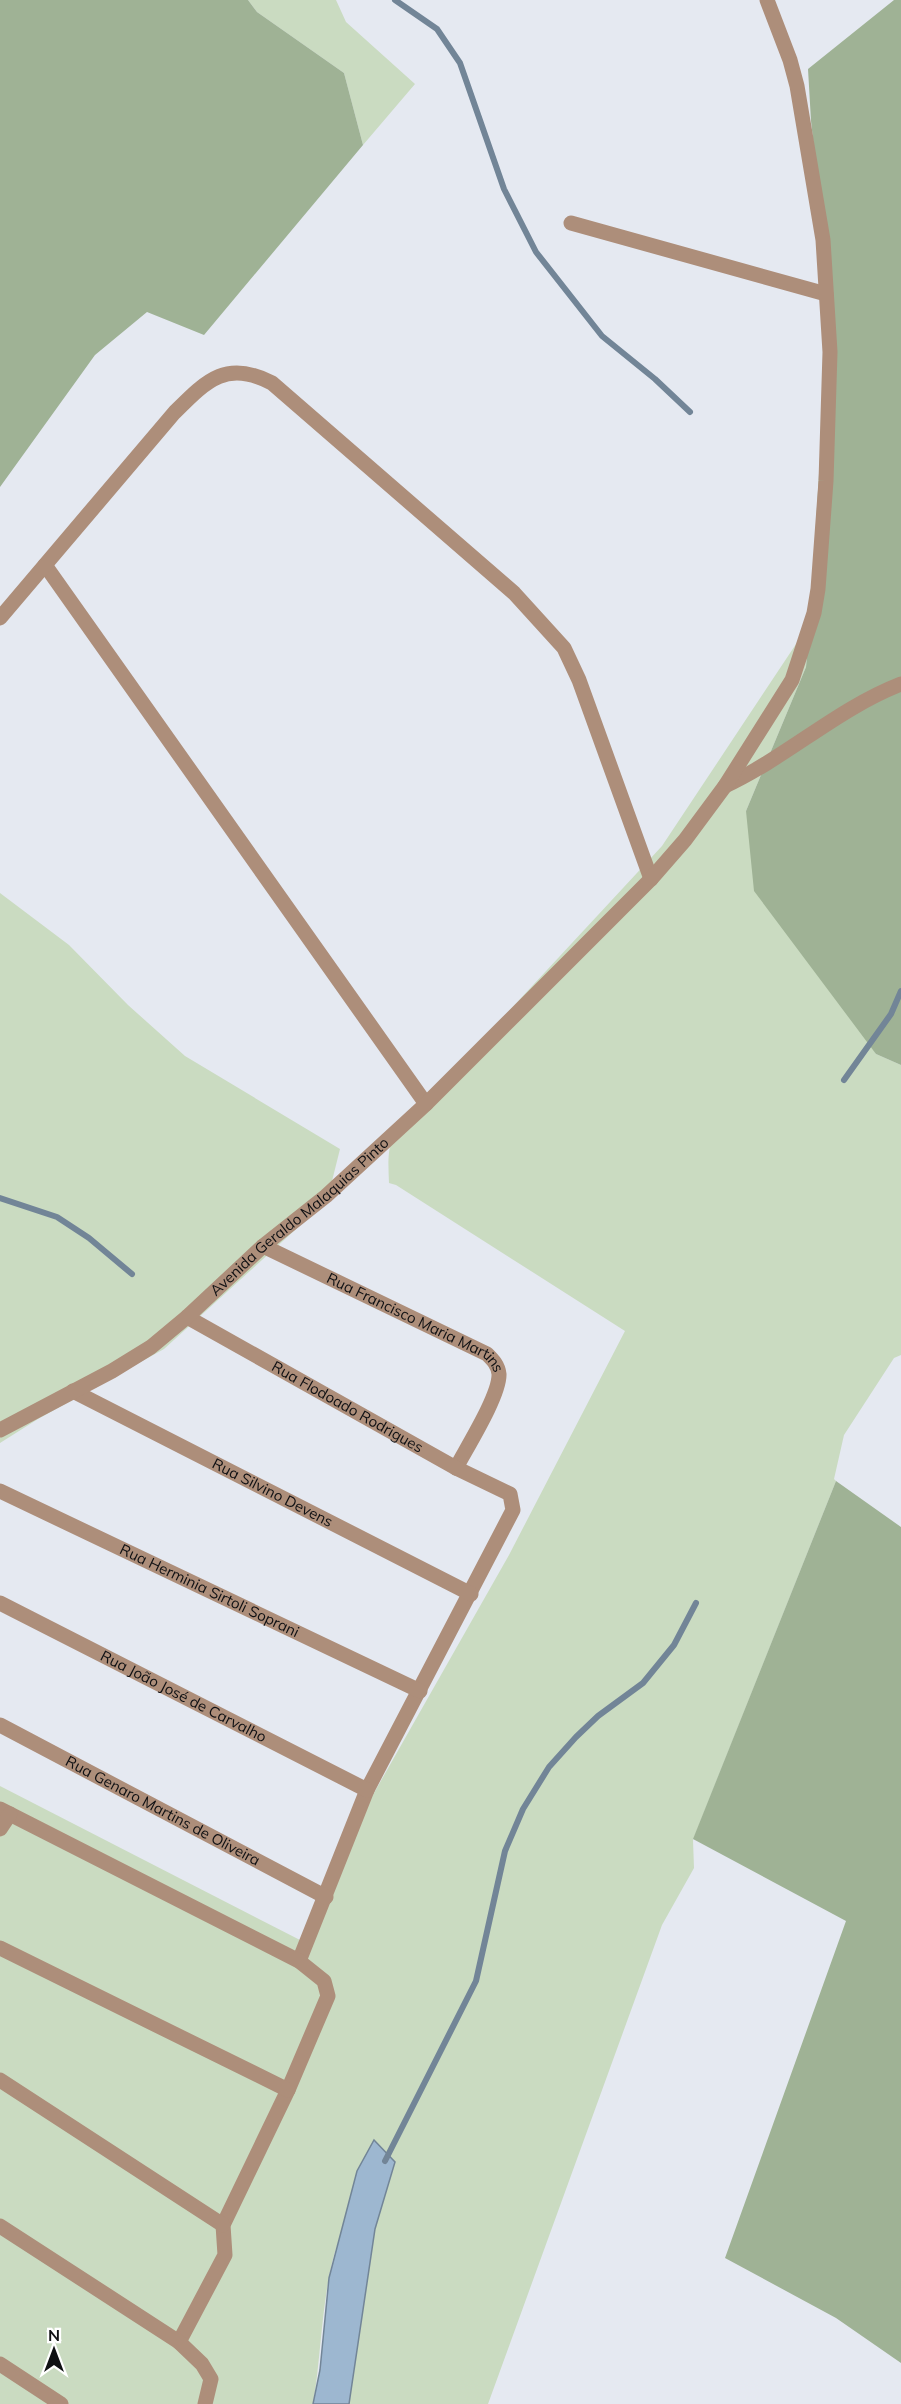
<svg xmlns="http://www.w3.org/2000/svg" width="901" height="2404" viewBox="0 0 901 2404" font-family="Mulish,sans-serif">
<rect width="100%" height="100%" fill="#e5e9f1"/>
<g fill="#cadbc1">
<path d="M248 0H336L346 22 415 84 363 145 344 73 257 12Z"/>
<path d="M810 623 806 667 746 811 876 1054 901 1065V1355L894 1358 844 1435 834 1479 836 1481 693 1840 694 1868 662 1925 488 2404H349L375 2229 395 2162C379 2184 359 2205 345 2228 322 2266 322 2357 313 2404H0V1786L300 1940 353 1830 509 1555 625 1331 396 1185 389 1183C388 1159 386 1135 407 1121L662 846Z"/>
<path d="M0 893 69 945 128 1005 185 1056 340 1149 327 1201 164 1349 38 1419 0 1443Z"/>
</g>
<g fill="#9fb295">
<path d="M0 0H248L257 12 344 73 363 145 204 335 147 312 95 355 0 487Z"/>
<path d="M894 0H901V1065L876 1054 754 891 746 811 806 667 810 623 830 292 811 121 808 69Z"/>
<path d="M836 1481 901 1527V2363L836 2318 725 2258 846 1921 693 1839Z"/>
</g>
<path fill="#9db7d0" stroke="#728597" stroke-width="1.5" d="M374 2140 395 2162 375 2229 349 2404H313L320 2370 329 2278 357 2171Z"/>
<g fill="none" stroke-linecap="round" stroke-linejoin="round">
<g stroke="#728597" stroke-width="6">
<path d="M395 0 437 29 460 63 504 189 536 252 602 336 655 379 690 412"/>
<path d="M844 1080 891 1014 901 991"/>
<path d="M0 1198 57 1217 89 1238 132 1274"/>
<path d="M385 2161 476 1981 505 1851 523 1809 549 1767 576 1737 598 1716 643 1683 674 1645 696 1603"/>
</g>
<g stroke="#ad8e7a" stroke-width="15">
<path d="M571 223 826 294"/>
<path d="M45 565 426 1104"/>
<path d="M0 618 174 413C206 381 226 359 272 383L514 593 564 648 579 680 651 879"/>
<path d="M725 786C787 757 837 709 901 684"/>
<path id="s1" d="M263 1246 487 1354C493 1360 498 1365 499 1374 500 1395 467 1447 456 1468"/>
<path id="s2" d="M187 1317 456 1468 510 1494 513 1510 367 1790 299 1961"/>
<path id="s3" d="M73 1391 471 1594"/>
<path id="s4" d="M0 1430 112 1371 151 1347 187 1317 263 1246 326 1196 426 1104 651 879 685 840 725 786 792 680 814 613 818 589 826 481 830 352 823 240 797 86 790 60 767 0"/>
<path id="s5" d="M0 1491 420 1691"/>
<path id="s6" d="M0 1603 367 1790"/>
<path id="s7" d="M0 1725 326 1897"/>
<path d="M0 1809 299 1961 324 1981 328 1996 288 2090 223 2225 225 2255 179 2342"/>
<path d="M0 1829 10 1814"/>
<path d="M0 1948 288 2090"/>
<path d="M0 2080 223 2225"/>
<path d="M0 2226 179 2342 202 2364 211 2379 205 2404"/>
<path d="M0 2364 61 2404"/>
</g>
</g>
<g text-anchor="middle" stroke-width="6" stroke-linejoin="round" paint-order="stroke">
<g font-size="15" fill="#0f1013" stroke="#fff">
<text dy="5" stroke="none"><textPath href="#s4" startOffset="370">Avenida Geraldo Malaquias Pinto</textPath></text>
<text dy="5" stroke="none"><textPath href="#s1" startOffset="171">Rua Francisco Maria Martins</textPath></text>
<text dy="5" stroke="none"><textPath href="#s2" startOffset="184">Rua Flodoado Rodrigues</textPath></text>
<text dy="5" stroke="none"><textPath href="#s3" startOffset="224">Rua Silvino Devens</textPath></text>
<text dy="5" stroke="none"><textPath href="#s5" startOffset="232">Rua Herminia Sirtoli Soprani</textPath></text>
<text dy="5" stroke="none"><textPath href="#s6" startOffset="206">Rua João José de Carvalho</textPath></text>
<text dy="5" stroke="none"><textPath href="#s7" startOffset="184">Rua Genaro Martins de Oliveira</textPath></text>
</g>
</g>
<g transform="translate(54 2350)" stroke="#ffffff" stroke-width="4.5" paint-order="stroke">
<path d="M0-4.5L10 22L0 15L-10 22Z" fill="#0f1013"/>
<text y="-9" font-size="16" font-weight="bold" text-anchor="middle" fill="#0f1013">N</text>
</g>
</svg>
